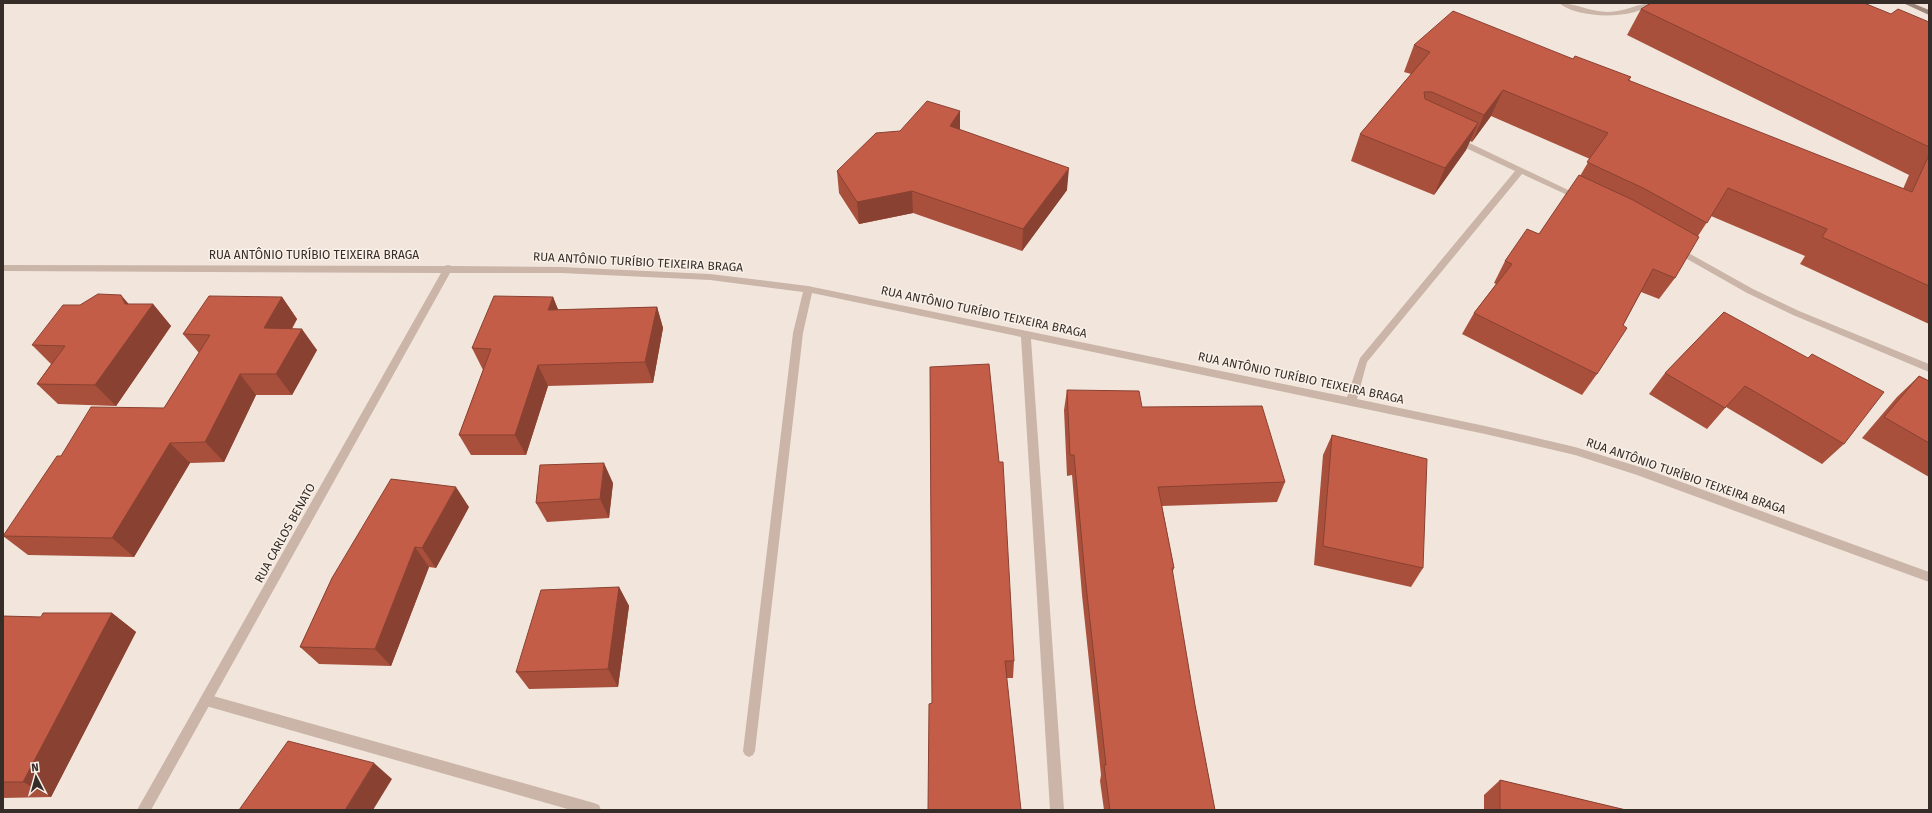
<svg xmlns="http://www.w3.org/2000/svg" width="1932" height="813" viewBox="0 0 1932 813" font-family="'Fira Sans',sans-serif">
<rect width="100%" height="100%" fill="#f2e6dc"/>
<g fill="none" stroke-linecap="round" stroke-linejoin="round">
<g fill="#cab5a8" fill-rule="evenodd">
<path d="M1559 3C1575 3 1591 12 1608 12 1625 12 1638 3 1653 3 1635 20 1577 19 1559 3Z"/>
<path d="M206 694 594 803 599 805 601 810H571L206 706 202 704 200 700 202 696Z"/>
</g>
<g fill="#cab5a8" fill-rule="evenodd">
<path d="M1453 138H1459L1583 197 1579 200 1576 199 1522 174 1367 362 1357 399 1485 426 1575 447 1643 468 1929 572V582L1637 475 1575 455 1485 434 1031 339 1064 810H1050L1021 337 812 293 803 333 755 751 753 755 749 757 745 755 743 751 793 333 803 292 710 280 561 273H450L151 810H137L441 273 3 271V265L444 266 448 265 452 266 561 267 710 274 808 286 1347 397 1360 358 1515 171 1453 142Z"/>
<path d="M1676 246 1753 289 1799 311 1929 364V372L1793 315 1747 293 1673 251 1672 249 1673 247Z"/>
</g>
<path fill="#9d8479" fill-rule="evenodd" d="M1903 3H1912L1929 10V15Z"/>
</g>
<g fill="#a9503d">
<path d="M1641 9 1891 14 1929 22V324L1800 264 1805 256 1711 216 1698 236 1675 278 1659 299 1641 292 1597 374 1582 395 1462 334 1474 313 1496 284 1494 283 1505 261 1539 234 1580 176 1590 159 1491 116 1472 142 1470 141 1466 150 1434 195 1351 161 1360 134 1411 74 1404 72 1414 45 1573 59 1631 77 1629 81 1903 189 1909 175 1627 35Z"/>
<path d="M960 111V130L1067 190 1022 251 913 213 859 224 839 193 837 171 900 131Z"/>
<path d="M282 297 297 319 292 329 317 350 292 395H256L224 462 190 463 134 557 28 555 3 536 61 456 164 408 199 353 183 334Z"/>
<path d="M553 297 558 310 657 307 663 328 653 383 548 386 526 455H471L459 435 483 370 472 348Z"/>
<path d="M128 304H153L171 326 116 406 58 404 37 384 51 364 32 345 80 305Z"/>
<path d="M1724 312 1844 444 1822 464 1726 407 1707 429 1649 394 1665 373Z"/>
<path d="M930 367 1014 661 1013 678H1007L932 703Z"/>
<path d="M1919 376 1929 381V477L1862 438 1897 397Z"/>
<path d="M1067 390 1142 407 1285 482 1277 502 1162 506 1174 568 1172 574 1195 705 1215 810H1104L1100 781 1101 775 1082 595 1072 475 1067 476 1064 410Z"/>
<path d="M1332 435 1423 568 1411 587 1314 565 1323 455Z"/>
<path d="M613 483 609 518 547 522 536 503Z"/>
<path d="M469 507 436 568 429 567 391 666 319 664 300 647 332 578Z"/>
<path d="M619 587 629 606 618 687 529 689 516 672Z"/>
<path d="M112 613 136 632 51 797 3 798V616L41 617Z"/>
<path d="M1500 780 1626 810H1484V795Z"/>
</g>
<g fill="#894132">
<path d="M1503 90 1491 116 1472 142 1484 115Z"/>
<path d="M960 111V132L950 126Z"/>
<path d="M1478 123 1466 150 1434 195 1445 168Z"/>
<path d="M1069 168 1067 190 1022 251 1023 229Z"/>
<path d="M912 191 913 213 859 224 857 202Z"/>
<path d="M121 295 139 316 153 304 171 326 116 406 95 385 125 304Z"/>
<path d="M282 297 297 319 279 350 264 328Z"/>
<path d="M553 297 562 319 548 310Z"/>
<path d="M657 307 663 328 653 383 645 362Z"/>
<path d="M302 329 317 350 292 395 276 374Z"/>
<path d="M538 365 548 386 526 455 515 435Z"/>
<path d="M240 374 256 395 224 462 205 442Z"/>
<path d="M170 443 190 463 134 557 112 538Z"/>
<path d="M604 463 613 483 609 518 600 499Z"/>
<path d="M456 487 469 507 436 568 422 548Z"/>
<path d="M415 547 429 567 391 666 375 649Z"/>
<path d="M619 587 629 606 618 687 608 669Z"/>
<path d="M112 613 136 632 51 797 23 782Z"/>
<path d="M374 763 392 779 373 810H345Z"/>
</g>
<g fill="#c45d47" stroke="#894132">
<path d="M1651 3H1864L1891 14 1898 9 1929 22V147L1641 9Z"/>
<path d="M1453 11 1573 59 1575 56 1631 77 1628 80 1912 192 1929 155V286L1822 237 1827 229 1728 188 1707 223 1643 188 1587 162 1608 133 1503 90 1484 115 1432 92H1424L1425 99 1478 123 1445 168 1360 134 1430 52 1414 45Z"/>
<path d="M927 101 960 111 950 126 1069 168 1023 229 912 191 857 202 837 171 876 133 900 131Z"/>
<path d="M1579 175 1633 200 1699 237 1675 278 1653 269 1623 325 1627 328 1597 374 1474 313 1512 264 1505 261 1527 229 1539 234Z"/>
<path d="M98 294 121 295 125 304H153L95 385 37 384 65 346 32 345 63 305H80Z"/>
<path d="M209 296 282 297 264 328 302 329 276 374H240L205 442 170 443 112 538 3 536 57 456H61L91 407 164 408 210 335 183 334Z"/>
<path d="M494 296 553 297 548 310 657 307 645 362 538 365 515 435H459L491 349 472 348Z"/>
<path d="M1724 312 1808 358 1812 354 1884 392 1844 444 1745 386 1725 408 1665 373Z"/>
<path d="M989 364 999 462H1003L1014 661H1005L1021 810H928L929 704 932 703 930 367Z"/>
<path d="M1919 376 1929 381V443L1884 417Z"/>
<path d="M1067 390 1139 391 1142 407 1262 406 1285 482 1158 487 1174 568H1172L1195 705 1215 810H1110L1104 765H1106L1085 576 1074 455H1070Z"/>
<path d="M1332 435 1427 459 1423 568 1323 546Z"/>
<path d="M604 463 600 499 536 503 540 465Z"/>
<path d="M391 479 456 487 422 548 415 547 375 649 300 647 332 578Z"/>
<path d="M619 587 608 669 516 672 541 590Z"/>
<path d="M43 613H112L23 782H3V616L41 617Z"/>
<path d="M288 741 374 763 345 810H239Z"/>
<path d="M1500 780 1626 810H1500Z"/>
</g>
<g text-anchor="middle" stroke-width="3" stroke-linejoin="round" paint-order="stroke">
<g font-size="12" fill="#362c28" stroke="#f9f0e8">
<text x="314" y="259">RUA ANTÔNIO TURÍBIO TEIXEIRA BRAGA</text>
<text transform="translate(638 262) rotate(3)" y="4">RUA ANTÔNIO TURÍBIO TEIXEIRA BRAGA</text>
<text transform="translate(984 312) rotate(12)" y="4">RUA ANTÔNIO TURÍBIO TEIXEIRA BRAGA</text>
<text transform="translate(1301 378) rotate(12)" y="4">RUA ANTÔNIO TURÍBIO TEIXEIRA BRAGA</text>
<text transform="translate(1686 476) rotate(19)" y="4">RUA ANTÔNIO TURÍBIO TEIXEIRA BRAGA</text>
<text transform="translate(285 533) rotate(-61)" y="4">RUA CARLOS BENATO</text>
</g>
</g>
<rect width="1932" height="813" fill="none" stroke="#362c28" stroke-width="8"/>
<g transform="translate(36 777) rotate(354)" stroke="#f9f0e8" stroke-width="3" paint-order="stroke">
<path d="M0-3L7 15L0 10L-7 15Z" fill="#362c28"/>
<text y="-6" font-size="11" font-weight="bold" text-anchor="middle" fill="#362c28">N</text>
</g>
</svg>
